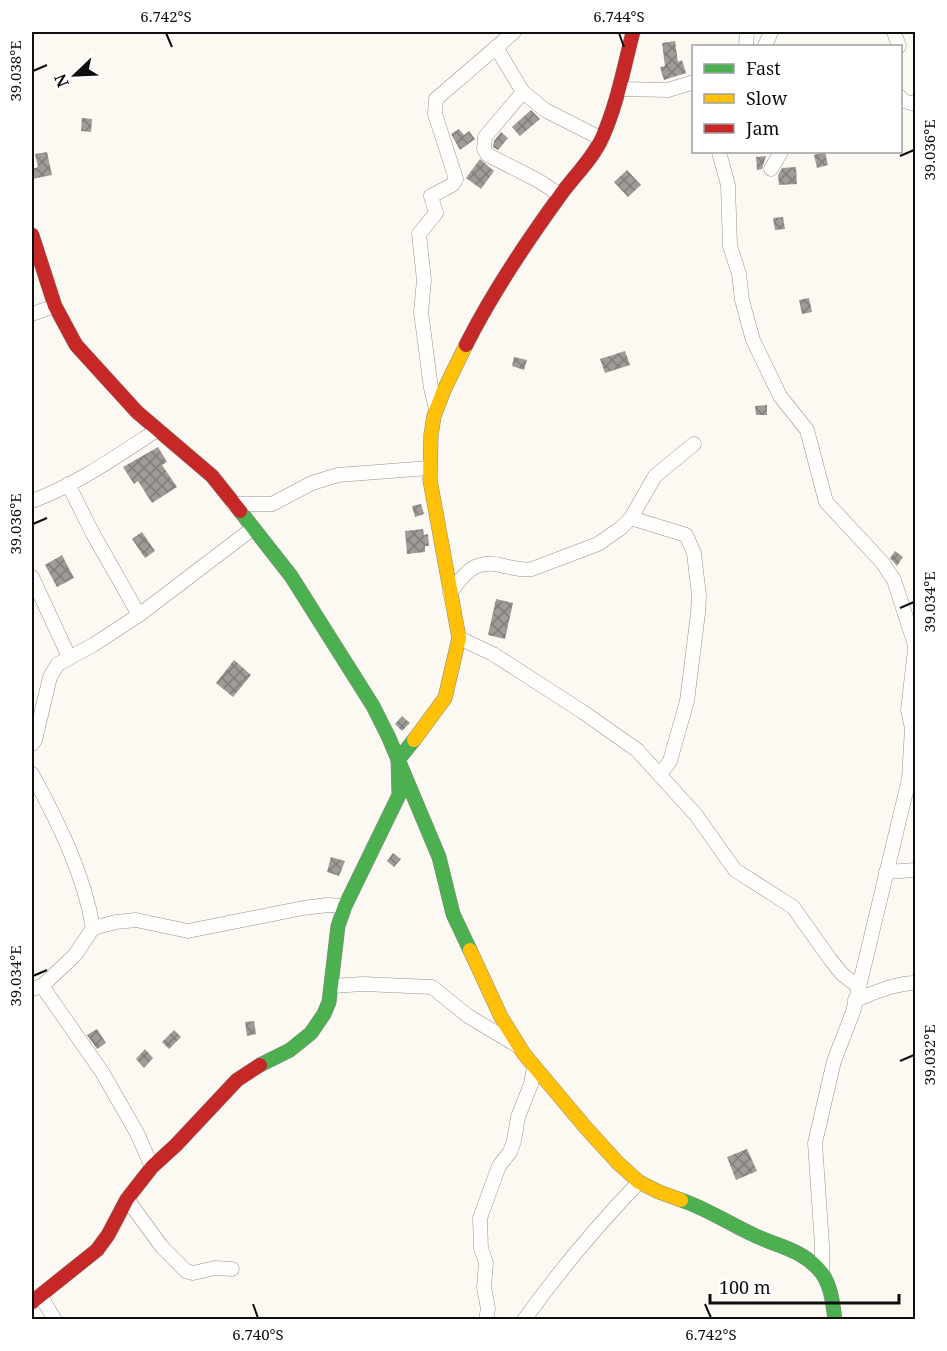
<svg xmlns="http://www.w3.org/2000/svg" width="947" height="1351" viewBox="0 0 947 1351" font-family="'Noto Serif',serif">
<defs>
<pattern id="building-cross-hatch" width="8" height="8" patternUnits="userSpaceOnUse" patternTransform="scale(1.5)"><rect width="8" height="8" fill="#9f9c98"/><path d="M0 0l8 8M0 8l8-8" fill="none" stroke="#807e7a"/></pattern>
</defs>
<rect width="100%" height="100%" fill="#fcf9f2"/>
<g fill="url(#building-cross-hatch)">
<path d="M675 41 678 62 682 60 686 73 664 80 660 67 665 66 662 43Z"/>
<path d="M531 110 540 119 520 136 512 127Z"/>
<path d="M82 118 92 119 91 132 81 131Z"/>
<path d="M459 129 464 135 469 131 475 139 460 150 451 134Z"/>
<path d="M501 132 508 138 498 150 493 147 494 141Z"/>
<path d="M47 152 52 175 32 179V169L38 167 35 154Z"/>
<path d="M825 152 828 165 817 168 814 155Z"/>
<path d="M766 156 762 169 757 170 756 157Z"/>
<path d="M480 159 494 171 481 189 466 178Z"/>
<path d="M796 167 797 184 779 185 778 175 782 168Z"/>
<path d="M627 170 641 185 628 197 614 182Z"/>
<path d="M783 217 785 229 775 230 773 218Z"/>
<path d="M809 298 812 312 802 314 799 300Z"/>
<path d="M625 351 630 365 605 373 600 359Z"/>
<path d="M514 357 527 360 524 370 512 366Z"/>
<path d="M767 405V415H756L755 406Z"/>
<path d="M158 447 167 462 162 465 177 487 152 503 138 481 134 484 123 467Z"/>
<path d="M421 504 424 514 415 517 412 506Z"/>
<path d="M423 529 424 535 428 534 429 546H425V552L407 554 405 531Z"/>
<path d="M142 532 155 551 145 558 132 539Z"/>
<path d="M895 551 903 557 897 566 890 558Z"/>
<path d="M62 555 74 578 57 587 45 565Z"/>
<path d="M496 599 513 603 505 639 488 635Z"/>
<path d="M234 660 251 675 233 697 216 683Z"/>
<path d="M402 716 410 723 402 731 395 724Z"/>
<path d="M393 853 401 859 394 867 387 861Z"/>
<path d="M331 857 345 861 339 876 327 872Z"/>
<path d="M254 1021 256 1034 247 1036 245 1022Z"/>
<path d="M97 1029 106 1043 97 1049 87 1035Z"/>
<path d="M174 1030 181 1037 169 1049 162 1042Z"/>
<path d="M145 1049 153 1058 144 1068 136 1059Z"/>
<path d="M747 1149 757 1171 736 1180 727 1157Z"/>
</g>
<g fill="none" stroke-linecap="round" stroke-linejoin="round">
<defs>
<g id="street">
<path d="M894 32 899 46"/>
<path d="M746 46 747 32"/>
<path d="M765 46 771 32"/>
<path d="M496 47 523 92 545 110 602 139"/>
<path d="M619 89 668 90 694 82"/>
<path d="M523 92 485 137 484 149 488 155 539 181 560 195"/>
<path d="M900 97 903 101 916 104"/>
<path d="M719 152 728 185 730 246 739 274 742 300 753 340 780 396 807 430 826 502 882 562 894 580 915 645"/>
<path d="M771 169 781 152"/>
<path d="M32 314 55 306"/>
<path d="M436 409 431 388 421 312 424 280 419 234 436 213 431 196 452 185 456 179 435 114 436 99 514 32"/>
<path d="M68 484 92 532 139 615"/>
<path d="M32 501C76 485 117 456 157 430"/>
<path d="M233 504H272L312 483 338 475 429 468"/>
<path d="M631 518 686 535 694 553 699 596 698 613 687 701 670 761 660 775"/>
<path d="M32 577 69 657"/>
<path d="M450 593C465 572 476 558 504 566 515 568 522 571 532 569L598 544 621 528 631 518 655 476 694 444"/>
<path d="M459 638 493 654 583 712 637 750 696 815 735 870 793 907 830 959 842 974 859 987"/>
<path d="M32 744 35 740 50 677 58 664 93 645 139 615 252 529"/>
<path d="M32 774C58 822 84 874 93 928"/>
<path d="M886 872 916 870"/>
<path d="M42 986 102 1072 137 1133 152 1167"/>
<path d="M332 986 363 984 432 987 468 1016 518 1046"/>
<path d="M32 989 42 986 75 955 93 928 116 922 136 920 188 931 303 908 328 905 345 906"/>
<path d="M855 1000C874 993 895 983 916 983"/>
<path d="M127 1199 162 1247 186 1271 193 1273 215 1268 232 1269"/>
<path d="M822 1273V1245L815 1143 834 1061 853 1012 909 779 912 728 908 710 916 641"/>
<path d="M40 1295 55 1320"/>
<path d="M486 1320 488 1309 484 1287 486 1263 481 1248 480 1218 499 1166 510 1152 514 1141 518 1117 531 1084 534 1068"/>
<path d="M524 1320C559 1271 597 1226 639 1182"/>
</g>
<g id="fast">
<path d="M240 511 291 576 373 706 389 738 439 857 453 914 470 950"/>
<path d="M260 1065 290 1050 311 1033 324 1014 329 1002 338 926 345 906 399 795 398 760 414 740"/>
<path d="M681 1200C708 1209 731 1225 756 1236 780 1247 803 1250 821 1272 831 1285 833 1304 835 1320"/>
</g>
<g id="slow">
<path d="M414 740 445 698 459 638 430 480 431 435 434 416 444 390 466 345"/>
<path d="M470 950 501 1017 524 1054 586 1128 618 1163 639 1182 659 1192 681 1200"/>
</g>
<g id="jam">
<path d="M32 235 55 306 76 345 137 412 212 476 240 511"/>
<path d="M466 345C492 293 525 244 559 197 573 177 592 160 602 138 617 105 624 67 633 32"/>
<path d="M32 1302 97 1250 108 1235 127 1199 152 1167 176 1145 237 1080 260 1065"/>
</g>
</defs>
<use href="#street" stroke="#959491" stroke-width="15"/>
<use href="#fast" stroke="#8c8a87" stroke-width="15"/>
<use href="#slow" stroke="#8c8a87" stroke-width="15"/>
<use href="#jam" stroke="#8c8a87" stroke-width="15"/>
<use href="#street" stroke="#fffefd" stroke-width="14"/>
<use href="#fast" stroke="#4caf50" stroke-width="14"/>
<use href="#slow" stroke="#ffc107" stroke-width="14"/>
<use href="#jam" stroke="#c62828" stroke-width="14"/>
</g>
<path fill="none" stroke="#0e0e0e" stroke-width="2" d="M166 33 172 47M619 33 624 47M33 71 47 65M900 156 914 150M33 524 47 518M900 608 914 602M33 976 47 970M900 1061 914 1055M253 1304 258 1318M705 1304 711 1318"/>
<rect width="947" height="1351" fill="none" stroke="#ffffff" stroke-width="66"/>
<rect x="692" y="45" width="210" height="108" fill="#ffffff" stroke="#9f9f9f" stroke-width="1.5"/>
<rect x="704" y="64" width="30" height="9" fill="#4caf50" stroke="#9f9f9f" stroke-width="1.5"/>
<text x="746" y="75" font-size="18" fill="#0e0e0e">Fast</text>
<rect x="704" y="94" width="30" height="9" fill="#ffc107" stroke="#9f9f9f" stroke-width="1.5"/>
<text x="746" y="105" font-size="18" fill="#0e0e0e">Slow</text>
<rect x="704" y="124" width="30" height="9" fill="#c62828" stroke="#9f9f9f" stroke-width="1.5"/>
<text x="746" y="135" font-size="18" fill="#0e0e0e">Jam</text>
<g transform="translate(75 75) rotate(247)" stroke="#ffffff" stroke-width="4.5" paint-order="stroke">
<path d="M0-4.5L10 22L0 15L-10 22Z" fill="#0e0e0e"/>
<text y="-9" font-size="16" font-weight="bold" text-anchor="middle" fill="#0e0e0e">N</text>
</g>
<path d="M710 1294v9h189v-9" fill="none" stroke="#0e0e0e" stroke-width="3"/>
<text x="719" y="1294" font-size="18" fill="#0e0e0e" stroke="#ffffff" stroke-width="4.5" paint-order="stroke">100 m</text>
<rect x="33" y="33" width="881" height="1285" fill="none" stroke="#0e0e0e" stroke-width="2"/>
<g font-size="15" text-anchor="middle" fill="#0e0e0e">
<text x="166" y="22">6.742°S</text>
<text x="619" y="22">6.744°S</text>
<text transform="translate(16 71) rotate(-90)" y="5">39.038°E</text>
<text transform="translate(930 150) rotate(-90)" y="5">39.036°E</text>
<text transform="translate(16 524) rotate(-90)" y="5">39.036°E</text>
<text transform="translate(930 602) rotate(-90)" y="5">39.034°E</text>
<text transform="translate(16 976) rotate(-90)" y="5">39.034°E</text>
<text transform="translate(930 1055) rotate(-90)" y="5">39.032°E</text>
<text x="258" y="1340">6.740°S</text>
<text x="711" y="1340">6.742°S</text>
</g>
</svg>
